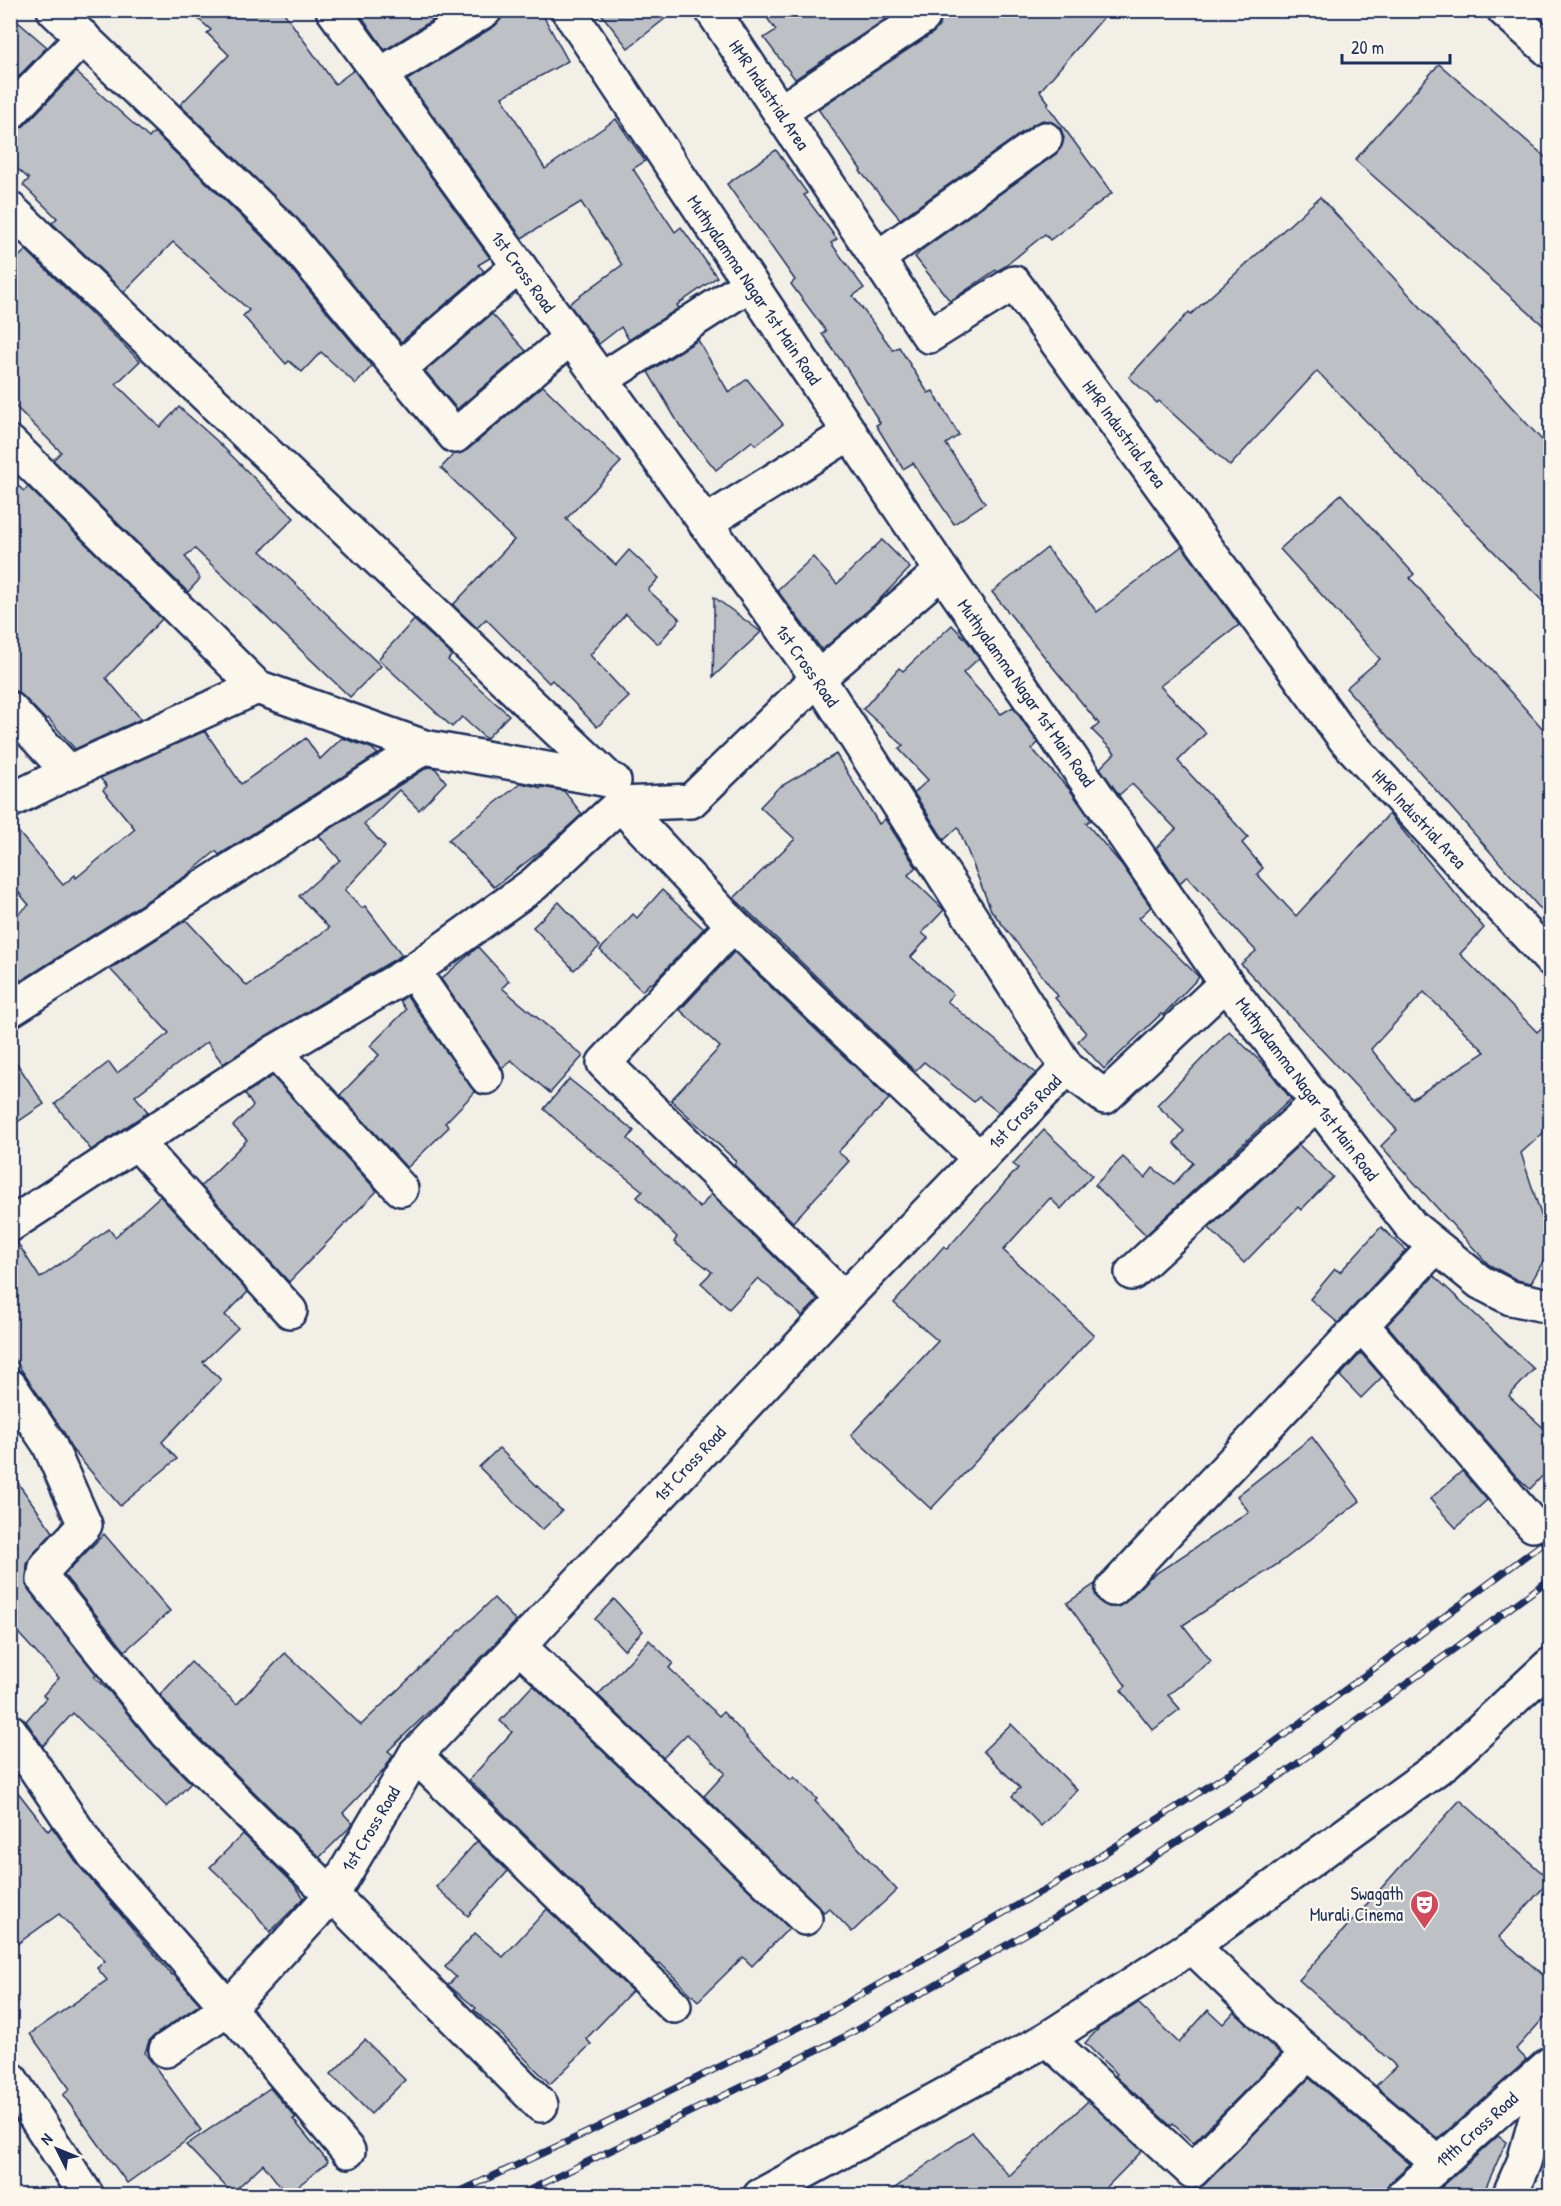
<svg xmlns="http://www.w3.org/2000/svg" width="1561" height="2206" viewBox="0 0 1561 2206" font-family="'Patrick Hand',sans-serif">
<rect width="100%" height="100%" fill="#f2efe6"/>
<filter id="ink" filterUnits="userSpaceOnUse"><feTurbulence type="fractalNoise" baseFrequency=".0167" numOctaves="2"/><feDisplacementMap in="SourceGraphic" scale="12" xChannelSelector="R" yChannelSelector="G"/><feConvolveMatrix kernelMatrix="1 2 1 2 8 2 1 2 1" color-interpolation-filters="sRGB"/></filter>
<g filter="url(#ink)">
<g fill="#bdc0c4" stroke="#1b2f5e" stroke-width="1.5" fill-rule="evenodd">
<path d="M188 10H282L335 84 354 70 490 258 478 265 484 271 401 342 298 219 180 105 229 55 207 33 211 30Z"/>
<path d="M357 10H449L385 50Z"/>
<path d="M504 10H540L568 61 502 97 545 169 616 119 645 161 633 169 675 232 681 227 717 277 677 305 679 308 629 340 621 327 599 344 569 304 622 265 581 202 522 238 407 80 495 26 501 19Z"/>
<path d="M598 10H676L628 48Z"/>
<path d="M761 10H899L795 79 764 38 776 30Z"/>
<path d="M940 10H1110L1040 91 1049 103 1047 105 1112 193 1050 240 1045 234 1004 267 997 271 996 270 950 301 915 257 923 249 1056 154 1062 146 1064 138 1061 129 1052 122 1043 120 1034 124 900 219 860 171 861 170 818 109 933 33 940 25 942 16Z"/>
<path d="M10 15 47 47 10 85Z"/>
<path d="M1439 64 1551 162V332L1355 160Z"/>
<path d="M76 72 149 138 154 132 271 245 372 366 356 384 321 352 302 372 289 361 286 364 243 316 249 310 173 242 124 292 52 223 57 218 23 185 29 179 10 162V131H16L24 126Z"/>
<path d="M776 150 807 193 804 195 837 239 831 243 864 288 853 296 893 350 899 347 928 393 933 391 959 435 946 444 985 503 954 524 913 463 903 469 876 425 880 423 847 369 822 334 826 331 791 284 795 280 727 184Z"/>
<path d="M1320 197 1551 450V610L1317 371 1230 466 1159 401 1157 403 1129 377 1189 312 1191 314Z"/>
<path d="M26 250 140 361 116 384 160 427 179 407 216 440 294 518 261 551 381 666 350 697 195 549 185 556 200 579 188 592 53 460 61 452 10 401V265Z"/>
<path d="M492 314 526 351 457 409 425 371Z"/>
<path d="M698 340 729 393 747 379 783 424 756 445 752 441 716 470 680 426 648 372Z"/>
<path d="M543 386 621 462 566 519 616 565 629 550 659 578 648 590 680 619 658 644 626 614 590 655 629 697 597 727 552 680 549 683 486 619 477 628 453 605 514 540 441 468 454 454 467 450Z"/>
<path d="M10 479 24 491 28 487 162 619 106 678 141 719 75 749 48 718 46 720 23 696 16 691H10Z"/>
<path d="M1341 494 1414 574 1410 578 1551 738V921L1346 688 1380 659 1280 549Z"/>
<path d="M882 540 910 568 873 606 822 650 777 590 813 557 837 584Z"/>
<path d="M1182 546 1239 625 1160 686 1206 733 1178 761 1248 837 1242 843 1263 868 1257 874 1296 916 1389 814 1484 928 1460 954 1537 1032 1551 1019V1126L1521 1153 1543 1221 1551 1214V1247L1531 1283 1517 1280 1488 1264 1381 1146 1397 1130 1241 964 1256 951 1187 876 1180 883 1156 848 1176 829 1132 784 1119 795 1100 768 1115 753 1092 730 1099 724 992 592 1047 548 1097 612ZM1424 992 1485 1052 1412 1099 1371 1049Z"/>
<path d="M714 597 761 632 713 677 714 632Z"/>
<path d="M414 620 452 655 448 660 509 715 486 739 462 717 452 727 378 659Z"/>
<path d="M952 625 968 642 979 658 963 673 1001 714 1013 707 1038 743 1032 749 1070 790 1091 820 1086 823 1122 865 1151 907 1139 918 1199 977 1163 1015 1161 1014 1104 1069 1078 1041 1086 1033 1055 998 1058 996 991 910 958 827 944 840 914 793 928 780 899 749 903 745 863 709 899 668 903 671Z"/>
<path d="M205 731 241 784 306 738 320 759 342 738 371 748 378 754 219 855 216 851 186 876 21 981 10 967V920L29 905 10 882V822L63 885 75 875 76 878 135 829 103 790 107 786 100 778Z"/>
<path d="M836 754 879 824 885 819 916 867 908 875 944 910 922 933 928 938 911 957 953 994 947 1001 1036 1073 998 1112 979 1097 974 1102 924 1062 915 1071 734 898 795 839 760 807 778 788Z"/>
<path d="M428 767 435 768 446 782 419 810 399 790 364 824 385 847 345 890 362 908 365 906 402 955 266 1036 223 1064 207 1042 135 1096 148 1112 91 1150 55 1104 109 1062 117 1073 169 1033 110 969 186 920 247 986 329 928 299 896 340 860 319 836Z"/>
<path d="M521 783 538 787 540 789 542 787 564 791 582 814 547 846 494 887 448 840Z"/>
<path d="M662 890 703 928 707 925 652 984 650 983 642 991 600 950 633 914 637 918Z"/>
<path d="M559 902 600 946 574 970 533 927Z"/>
<path d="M478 947 509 981 502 988 583 1056 550 1093 511 1060 502 1068 441 979Z"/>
<path d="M734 952 889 1099 838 1152 849 1161 793 1222 734 1165 736 1161 671 1100 720 1047 680 1010Z"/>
<path d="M407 996 475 1092 445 1123 449 1127 407 1168 340 1095 379 1055 370 1046 406 1010 400 1001Z"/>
<path d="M1229 1031 1266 1067 1291 1099 1146 1235 1095 1185 1123 1157 1145 1178 1153 1168 1174 1184 1193 1163 1174 1143 1184 1131 1157 1105Z"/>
<path d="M10 1053 44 1104 10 1127Z"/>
<path d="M272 1076 377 1191 289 1282 201 1186 247 1140 233 1126 253 1106 245 1094Z"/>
<path d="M569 1079 634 1131 628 1139 700 1208 711 1194 818 1300 802 1316 758 1278 729 1309 701 1283 712 1272 674 1242 677 1237 637 1197 643 1191 577 1139 544 1109Z"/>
<path d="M1044 1130 1092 1175 1061 1209 1050 1198 1003 1250 1094 1335 931 1509 851 1435 938 1341 894 1303 944 1246 947 1249 1018 1168 1013 1164Z"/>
<path d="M1299 1145 1333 1177 1301 1210 1298 1207 1244 1263 1209 1228Z"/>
<path d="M160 1196 248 1292 225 1315 238 1328 203 1362 221 1380 162 1442 177 1459 120 1506 71 1448 65 1434 10 1353V1244L17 1242 40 1278 109 1229 115 1237Z"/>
<path d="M1381 1227 1406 1250 1338 1323 1310 1299 1335 1269 1340 1272Z"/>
<path d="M1434 1276 1534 1369 1509 1396 1551 1435V1467L1530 1489 1515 1475 1387 1325Z"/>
<path d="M1361 1353 1382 1377 1361 1398 1340 1376Z"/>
<path d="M1312 1437 1360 1501 1281 1562 1183 1625 1211 1661 1168 1695 1180 1709 1153 1730 1121 1690 1126 1686 1067 1603 1095 1584V1594L1101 1603 1109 1607H1118L1126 1602 1149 1578 1249 1512 1237 1496Z"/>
<path d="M499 1448 562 1511 542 1530 479 1467Z"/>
<path d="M1462 1471 1487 1500 1456 1528 1430 1499Z"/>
<path d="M10 1472 53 1532 32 1555 27 1564 26 1585 97 1675 94 1677 110 1692 154 1746 191 1783 167 1807 73 1713 43 1746 26 1721 46 1698 43 1695 59 1678 10 1624Z"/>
<path d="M104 1534 170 1611 125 1651 64 1575Z"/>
<path d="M494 1598 516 1621 441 1700 388 1751 393 1755 384 1770 343 1813 353 1824 320 1857 181 1720 160 1695 191 1662 237 1704 285 1653 361 1725Z"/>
<path d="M614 1599 643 1631 624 1650 595 1619Z"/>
<path d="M649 1640 673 1663 669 1668 719 1716 723 1712 747 1737 746 1738 791 1780 794 1777 817 1799 815 1801 897 1890 852 1932 829 1908 824 1912 704 1796 725 1773 687 1734 663 1758 598 1695Z"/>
<path d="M533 1685 789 1928 752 1966 743 1957 698 2001 660 1963 658 1965 469 1780 512 1732 500 1721Z"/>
<path d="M1011 1724 1077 1790 1041 1826 1012 1796 1020 1788 983 1751Z"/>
<path d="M10 1782 48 1831 52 1827 80 1867 172 1975 173 1974 200 2004 155 2035 149 2041 145 2053 201 2130 127 2183 63 2095 70 2089 30 2034 107 1980 97 1968 105 1961 59 1914 10 1949Z"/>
<path d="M1460 1800 1550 1880 1499 1937 1551 1982V2010L1516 2049 1527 2060 1438 2139 1376 2086 1396 2066 1299 1980Z"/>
<path d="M243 1834 293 1883 304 1898 270 1932 243 1898 210 1867Z"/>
<path d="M477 1841 508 1871 468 1916 436 1887Z"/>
<path d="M547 1909 632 1991 586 2039 591 2044 550 2084 500 2033 474 2010 476 2008 448 1985 456 1977 445 1967 475 1933 503 1957Z"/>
<path d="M1138 2003 1179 2043 1208 2010 1223 2024 1234 2012 1281 2054 1193 2143 1173 2124 1171 2126 1115 2076 1117 2074 1085 2043 1100 2027Z"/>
<path d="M365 2040 405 2080 371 2114 331 2074Z"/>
<path d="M1309 2078 1410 2164 1390 2182 1385 2190V2196H1185L1190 2189H1198L1205 2184Z"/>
<path d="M270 2088 296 2118 293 2119 328 2162 287 2195 263 2164 232 2193 186 2145Z"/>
<path d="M1088 2101 1142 2151 1098 2196H884L972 2132 1009 2176Z"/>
<path d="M1498 2136 1506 2142 1482 2196H1432Z"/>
</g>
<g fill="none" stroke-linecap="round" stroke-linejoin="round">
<defs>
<g id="street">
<path d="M54 10 285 232 455 436 570 338"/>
<path d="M712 10 929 336 1014 283 1345 739 1550 959"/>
<path d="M1504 10 1550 51"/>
<path d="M380 75 485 10"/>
<path d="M780 112 923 17"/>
<path d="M10 113 83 37"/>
<path d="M10 209 611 781"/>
<path d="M878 258 1045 139"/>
<path d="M399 369 519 266"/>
<path d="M601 380 750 284"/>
<path d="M10 443 257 687"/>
<path d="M705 523 850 433"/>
<path d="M10 709 69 772"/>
<path d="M10 801 69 772 257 687 424 747 614 781"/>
<path d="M620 804 733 925 980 1159"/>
<path d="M733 925 604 1063 844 1299"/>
<path d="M413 971 486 1077"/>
<path d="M10 1010 424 747"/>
<path d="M275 1052 401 1189"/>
<path d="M1067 1068 1105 1097 1226 983"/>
<path d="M137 1143 290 1311"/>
<path d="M10 1225 275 1052 413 971 534 884 620 804 691 801 818 678 942 571"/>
<path d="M1132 1273 1318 1102"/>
<path d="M1362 1325 1533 1525"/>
<path d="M10 1386 49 1444 85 1525 46 1567 44 1580 167 1733 332 1895 541 2105"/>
<path d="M1113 1589 1435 1247"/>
<path d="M519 1646 805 1918"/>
<path d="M10 1731 94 1855 228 2008 348 2151"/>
<path d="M415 1755 674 2006"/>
<path d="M1192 1946 1264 2015 1439 2164"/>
<path d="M1047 2039 1192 2171 1308 2053"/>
<path d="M166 2050 228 2008 332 1895 415 1755 519 1646 844 1299 1067 1068 818 678 333 10"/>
<path d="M10 2078 87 2196"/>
<path d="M760 2196 1047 2039 1192 1946 1446 1762 1550 1665"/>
<path d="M1509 2196 1524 2162 1550 2067"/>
</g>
<g id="secondary">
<path d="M568 10 942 571 1226 983 1411 1226 1480 1282 1511 1298 1550 1306"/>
<path d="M1403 2196 1550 2064"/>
</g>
</defs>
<use href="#street" stroke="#1b2f5e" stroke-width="38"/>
<use href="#secondary" stroke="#1b2f5e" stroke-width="38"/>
<use href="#street" stroke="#fbf7ec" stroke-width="33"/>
<use href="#secondary" stroke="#fbf7ec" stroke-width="33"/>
<defs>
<g id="rail">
<path d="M450 2196 588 2132 832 2011 1077 1871 1257 1755 1550 1538"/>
<path d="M517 2196 842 2038 1093 1896 1283 1774 1550 1579"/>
</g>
</defs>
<use href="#rail" stroke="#1b2f5e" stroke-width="7"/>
<use href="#rail" stroke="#fbf7ec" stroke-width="4.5" stroke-dasharray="14" stroke-linecap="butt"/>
</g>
</g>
<defs>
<symbol id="theatre-pin" viewBox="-11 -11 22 30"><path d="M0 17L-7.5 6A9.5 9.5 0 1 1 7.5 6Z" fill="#d1495b" stroke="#fbf7ec"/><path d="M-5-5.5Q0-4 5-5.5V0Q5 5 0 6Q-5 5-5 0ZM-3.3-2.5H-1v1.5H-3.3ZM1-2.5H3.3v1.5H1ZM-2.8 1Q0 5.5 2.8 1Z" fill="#fff"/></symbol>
</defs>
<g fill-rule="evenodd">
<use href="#theatre-pin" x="1408" y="1888" width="33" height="45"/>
</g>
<g text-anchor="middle" stroke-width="4.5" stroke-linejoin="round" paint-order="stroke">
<g font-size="18" fill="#1b2f5e" stroke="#fbf7ec">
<text transform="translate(769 95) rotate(56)" y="6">HMR Industrial Area</text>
<text transform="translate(523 272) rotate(54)" y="6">1st Cross Road</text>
<text transform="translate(754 290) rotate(56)" y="6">Muthyalamma Nagar 1st Main Road</text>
<text transform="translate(1124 434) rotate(54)" y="6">HMR Industrial Area</text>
<text transform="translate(807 666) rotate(55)" y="6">1st Cross Road</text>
<text transform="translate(1026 693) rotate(55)" y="6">Muthyalamma Nagar 1st Main Road</text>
<text transform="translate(1419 819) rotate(47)" y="6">HMR Industrial Area</text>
<text transform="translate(1307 1089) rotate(53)" y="6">Muthyalamma Nagar 1st Main Road</text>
<text transform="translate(1025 1112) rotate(-46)" y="6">1st Cross Road</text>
<text transform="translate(690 1464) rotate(-47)" y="6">1st Cross Road</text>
<text transform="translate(371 1829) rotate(-59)" y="6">1st Cross Road</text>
<text transform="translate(1477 2130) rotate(-42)" y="6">19th Cross Road</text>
</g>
<g font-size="18" fill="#1b2f5e" stroke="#fbf7ec" text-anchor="end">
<text x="1403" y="1900">Swagath<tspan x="1403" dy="21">Murali Cinema</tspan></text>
</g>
</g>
<rect width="1561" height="2206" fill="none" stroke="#fbf7ec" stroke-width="36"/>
<rect x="18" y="18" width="1525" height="2170" fill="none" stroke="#1b2f5e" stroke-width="2" filter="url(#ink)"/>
<g transform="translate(57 2149) rotate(313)" stroke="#fbf7ec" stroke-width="4.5" paint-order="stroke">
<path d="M0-4.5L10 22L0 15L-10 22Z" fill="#1b2f5e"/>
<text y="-9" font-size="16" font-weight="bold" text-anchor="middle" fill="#1b2f5e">N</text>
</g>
<path d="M1342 54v9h108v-9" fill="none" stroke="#1b2f5e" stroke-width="3"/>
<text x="1351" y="54" font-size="18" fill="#1b2f5e" stroke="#fbf7ec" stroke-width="4.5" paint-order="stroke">20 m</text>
</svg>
